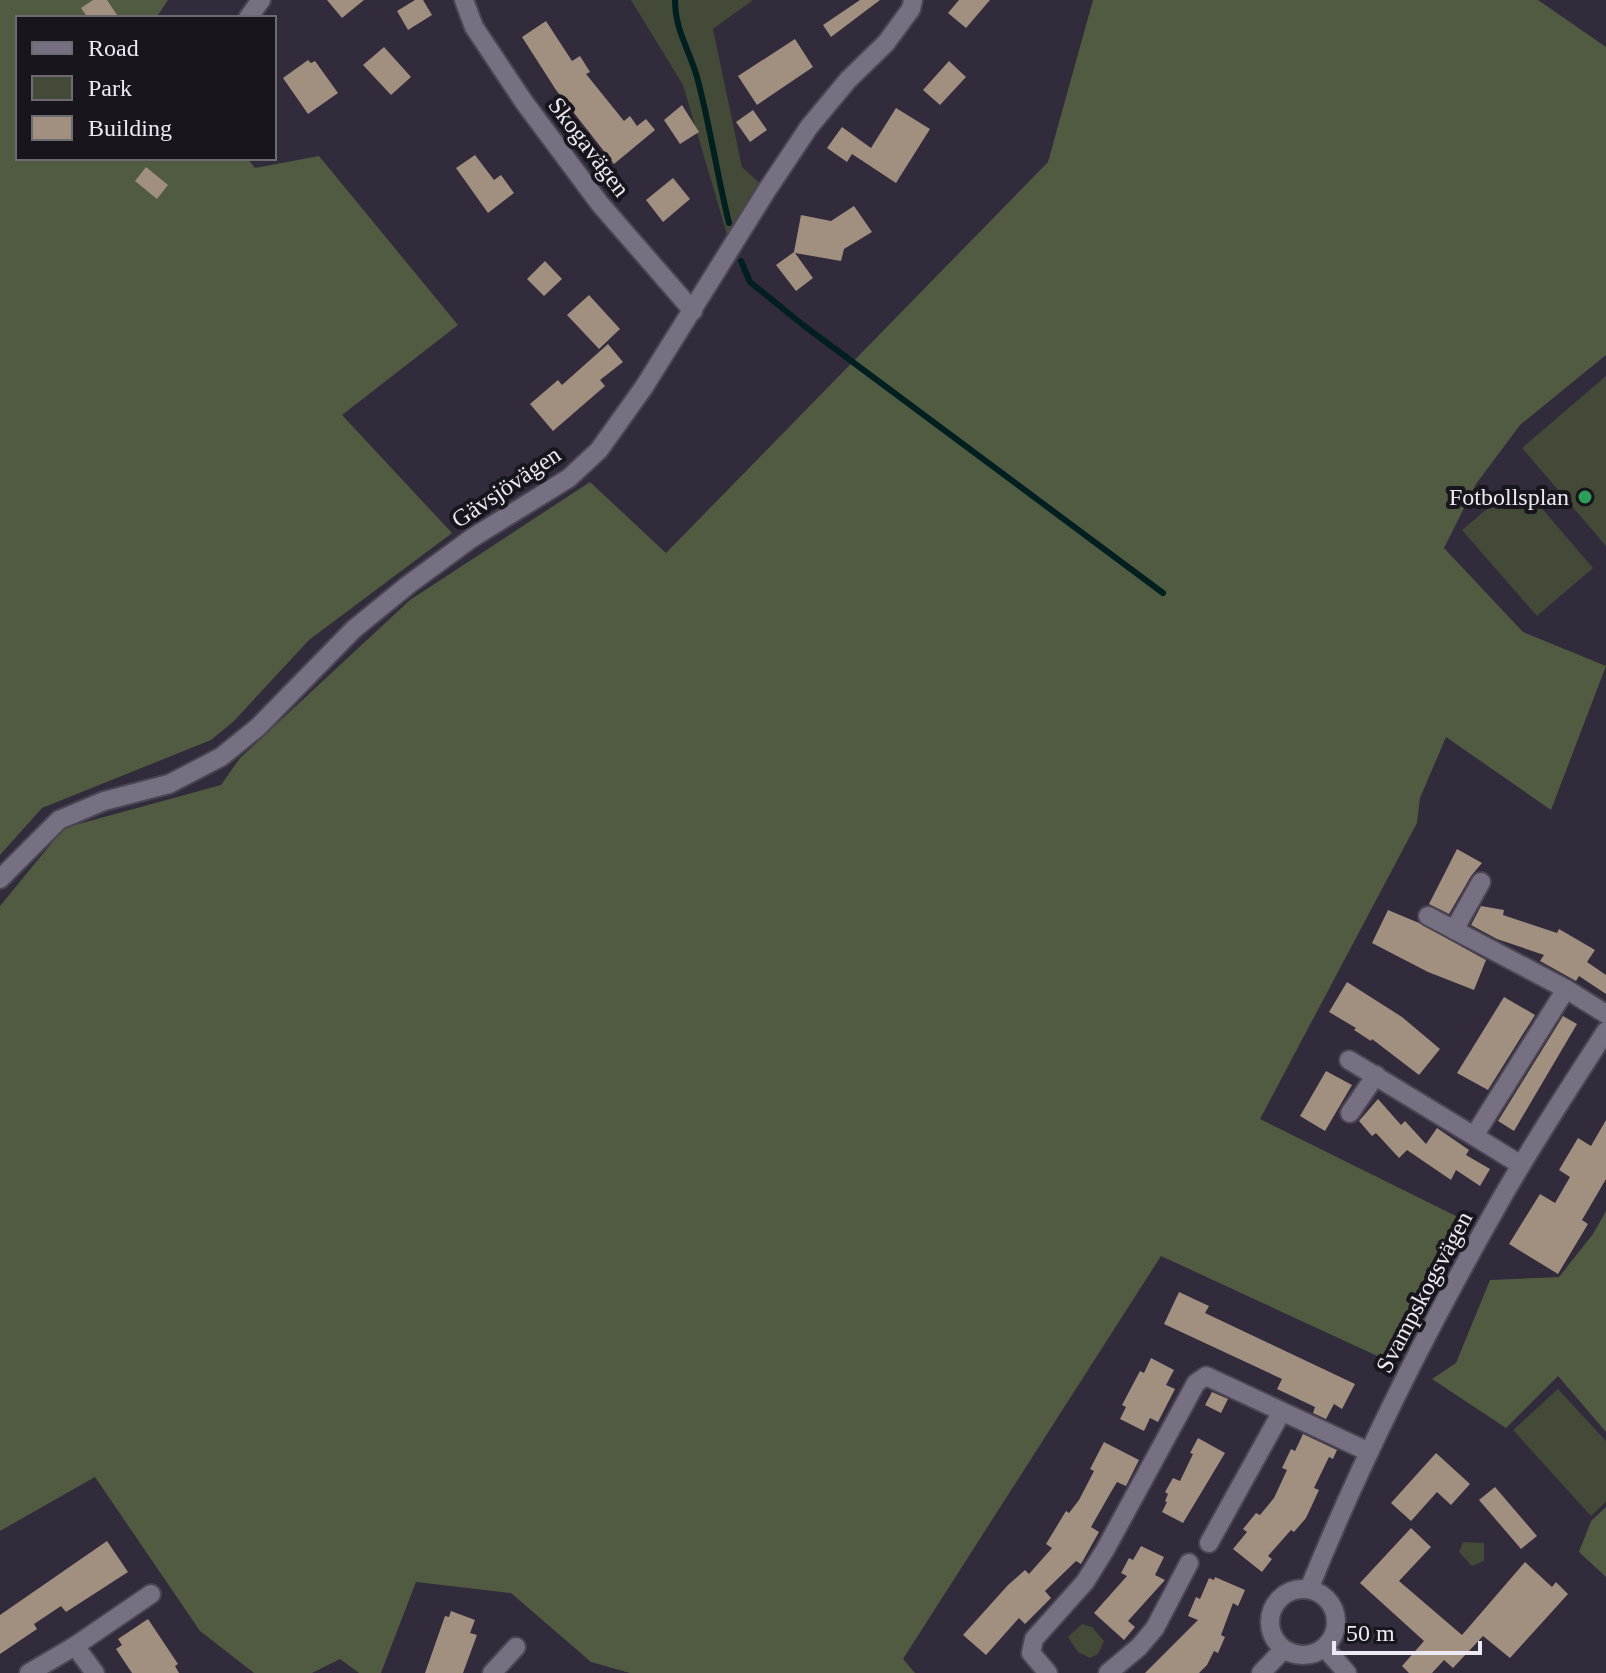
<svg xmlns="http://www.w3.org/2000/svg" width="1606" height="1673" viewBox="0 0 1606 1673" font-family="'Times New Roman',serif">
<rect width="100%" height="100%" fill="#312b3b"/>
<g fill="#434a38">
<path d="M631 0H753L713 29 742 167 767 190 731 248 683 85Z"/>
<path d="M1606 376V546L1522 448Z"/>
<path d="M1518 498 1538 504 1593 568 1537 616 1462 530 1488 508Z"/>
<path d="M1558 1389 1606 1441V1502L1591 1516 1513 1430Z"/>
<path d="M1463 1542 1484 1543V1561L1472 1566 1459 1552Z"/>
<path d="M1082 1624 1092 1627 1104 1641 1098 1654 1090 1658 1078 1652 1068 1637Z"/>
</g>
<g fill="#515b41">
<path d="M0 0H168L156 18H18V158H247L255 168 319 156 458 325 342 415 452 533 309 640 233 722 211 740 42 808 0 855Z"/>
<path d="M1093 0H1538L1606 47V355L1520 425 1476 484 1444 548 1523 632 1606 666 1551 810 1446 737 1420 798 1417 823 1260 1119 1464 1220 1386 1360 1161 1256 903 1659 915 1673H630L591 1662 511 1593 416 1582 381 1673H359L340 1659 312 1673H254L200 1631 95 1477 0 1531V906L64 828 221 785 240 758 410 600 590 482 666 553 1048 162Z"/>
<path d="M1606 1211V1432L1558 1376 1506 1428 1432 1379 1456 1363 1490 1280 1559 1277 1593 1234Z"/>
<path d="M1606 1507V1577L1579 1552 1591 1521Z"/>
</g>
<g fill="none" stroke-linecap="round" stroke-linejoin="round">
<g stroke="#021f20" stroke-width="6">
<path d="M675 0C675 30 689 49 697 77 710 125 717 175 729 223"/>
<path d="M741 261 750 282 803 325 1163 593"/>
</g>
</g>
<g fill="#a18f80">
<path d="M93 0H107L119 18H88L81 8Z"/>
<path d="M327 0H364L342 18Z"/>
<path d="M415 0H423L432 15 408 30 397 11Z"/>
<path d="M860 0H880L831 37 823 25Z"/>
<path d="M959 0H990L966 28 948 13Z"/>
<path d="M546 21 572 61 580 56 590 72 586 74 624 121 630 116 637 126 646 119 655 130 614 164 556 90 522 37Z"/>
<path d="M795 39 813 67 757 105 738 76Z"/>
<path d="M384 47 411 77 391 95 363 65Z"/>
<path d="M308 60 311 63 315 61 338 93 308 114 283 78Z"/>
<path d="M949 61 966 77 940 105 923 90Z"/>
<path d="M682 105 699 132 680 144 664 120Z"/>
<path d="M896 108 930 129 896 183 852 154 847 162 827 148 842 127 871 148Z"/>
<path d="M753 110 767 130 750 142 736 122Z"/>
<path d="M475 155 494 180 501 175 514 193 488 213 456 168Z"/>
<path d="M146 167 168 185 157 199 135 181Z"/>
<path d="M673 178 690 199 663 222 646 200Z"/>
<path d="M854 206 872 232 844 249 841 261 795 253 813 278 796 291 776 265 794 252 801 215 831 221Z"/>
<path d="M545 261 562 279 544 296 527 279Z"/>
<path d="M589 295 620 329 599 349 567 315Z"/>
<path d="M608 344 623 362 600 380 605 386 553 431 530 404 558 380 562 385Z"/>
<path d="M1457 849 1482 863 1471 876 1449 914 1429 904Z"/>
<path d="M1481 906 1504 910 1503 915 1557 933 1559 929 1595 950 1587 962 1606 975V994L1579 976 1576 981 1540 961 1544 955 1497 939 1471 925Z"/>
<path d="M1388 910 1419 923 1486 960 1474 990 1428 972 1372 943Z"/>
<path d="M1347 982 1402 1017 1440 1049 1419 1075 1372 1039 1371 1041 1354 1030 1356 1028 1329 1012Z"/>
<path d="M1504 997 1535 1015 1488 1090 1457 1073Z"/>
<path d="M1563 1016 1577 1024 1514 1131 1498 1121Z"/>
<path d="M1326 1071 1352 1085 1325 1131 1300 1116Z"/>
<path d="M1378 1099 1401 1125 1405 1121 1426 1144 1437 1128 1469 1150 1466 1155 1490 1169 1480 1186 1456 1170 1451 1180 1407 1150 1399 1158 1376 1133 1372 1136 1359 1121Z"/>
<path d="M1606 1120V1179L1582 1220 1588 1224 1558 1274 1509 1244 1540 1194 1555 1203 1570 1177 1559 1170 1578 1138 1591 1146Z"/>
<path d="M1179 1292 1209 1306 1205 1313 1355 1384 1342 1409 1334 1404 1326 1419 1313 1413 1315 1407 1277 1389 1282 1379 1164 1324Z"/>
<path d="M1151 1358 1174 1370 1166 1385 1175 1389 1158 1422 1150 1418 1144 1431 1120 1419 1126 1407 1122 1405 1140 1371 1144 1373Z"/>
<path d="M1212 1392 1228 1399 1221 1413 1205 1405Z"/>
<path d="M1303 1434 1337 1450 1333 1459 1329 1457 1314 1488 1319 1490 1306 1518 1294 1532 1291 1530 1268 1556 1272 1559 1262 1572 1233 1549 1247 1532 1243 1529 1256 1513 1260 1515 1274 1498 1287 1470 1282 1468 1291 1449 1295 1451Z"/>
<path d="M1198 1438 1225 1453 1183 1523 1162 1512 1167 1502 1165 1501 1168 1494 1165 1492 1173 1478 1180 1481 1193 1454 1190 1453Z"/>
<path d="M1104 1442 1139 1460 1126 1486 1117 1482 1111 1492 1091 1527 1099 1532 1081 1564 1076 1561 1045 1591 1051 1598 1025 1624 1019 1618 986 1655 963 1635 1008 1585 1025 1570 1029 1574 1052 1548 1046 1544 1066 1511 1069 1513 1079 1500 1094 1471 1090 1469Z"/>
<path d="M1436 1453 1470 1484 1451 1505 1437 1492 1411 1521 1391 1503Z"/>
<path d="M1495 1487 1537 1536 1521 1549 1479 1500Z"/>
<path d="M1411 1528 1431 1547 1399 1581 1462 1635 1525 1562 1552 1587 1556 1582 1568 1594 1510 1658 1483 1636 1453 1668 1444 1660 1432 1673H1409L1402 1666 1424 1641 1360 1583Z"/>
<path d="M107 1541 128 1572 66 1612 61 1606 34 1624 37 1629 0 1654V1615Z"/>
<path d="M1141 1546 1164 1557 1155 1575 1165 1580 1128 1621 1135 1627 1124 1640 1094 1613 1127 1576 1121 1573 1129 1558 1133 1560Z"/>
<path d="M1215 1577 1245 1590 1238 1606 1233 1603 1221 1635 1225 1637 1218 1653 1214 1651 1207 1665 1199 1673H1145L1198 1620 1188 1616 1196 1597 1200 1599 1209 1578 1214 1580Z"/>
<path d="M451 1611 475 1620 470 1633 477 1635 463 1673H425L445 1616 449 1617Z"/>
<path d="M148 1619 178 1664 175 1666 179 1673H132L116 1649 122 1645 118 1639Z"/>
</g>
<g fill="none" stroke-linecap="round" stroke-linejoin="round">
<defs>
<g id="street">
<path d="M464 0 474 27 524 102 600 204 693 311"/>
<path d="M248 18 261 0"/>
<path d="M0 879 59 820 104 801 169 784 221 757 258 727 354 629 408 585 472 538 569 478 599 450 644 387 767 190 809 127 848 80 886 43 911 9 913 0"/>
<path d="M1428 916 1566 989 1606 1014"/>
<path d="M1454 930 1481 882"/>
<path d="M1349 1060 1474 1136 1566 989"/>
<path d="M1350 1113 1376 1075"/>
<path d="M1474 1136 1521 1165"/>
<path d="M1209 1543 1281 1413"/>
<circle cx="1303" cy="1622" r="33"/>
<path d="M1309 1589C1363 1456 1429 1326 1500 1201 1533 1143 1570 1087 1606 1031"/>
<path d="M75 1646 151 1594"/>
<path d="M1325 1648 1347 1673"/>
<path d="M29 1673 75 1646 95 1673"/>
<path d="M492 1673 516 1647"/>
<path d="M1048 1673 1031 1653 1034 1639 1085 1582 1105 1550 1196 1383 1206 1376 1369 1452"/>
<path d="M1108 1673 1139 1647 1155 1628 1189 1563"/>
<path d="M1261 1673 1283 1650"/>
</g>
</defs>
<use href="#street" stroke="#4c4654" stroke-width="22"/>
<use href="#street" stroke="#776f82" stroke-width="18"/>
</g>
<circle fill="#2e9e5b" stroke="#18151c" stroke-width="3" cx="1585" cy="497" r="8"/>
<g text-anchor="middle" stroke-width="8" stroke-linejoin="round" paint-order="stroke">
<g font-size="24" fill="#ede9f3" stroke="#18151c">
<text transform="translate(589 147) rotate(53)" y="8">Skogavägen</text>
<text transform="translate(506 487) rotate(-34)" y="8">Gävsjövägen</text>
<text transform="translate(1424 1292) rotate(-62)" y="8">Svampskogsvägen</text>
</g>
<g font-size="24" fill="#ede9f3" stroke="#18151c" text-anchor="end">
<text x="1569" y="505">Fotbollsplan</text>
</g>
</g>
<rect x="16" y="16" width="260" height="144" fill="#18151c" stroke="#6d6a72" stroke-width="2"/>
<rect x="32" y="42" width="40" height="12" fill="#776f82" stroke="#6d6a72" stroke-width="2"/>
<text x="88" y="56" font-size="24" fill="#ede9f3">Road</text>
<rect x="32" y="76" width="40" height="24" fill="#434a38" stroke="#6d6a72" stroke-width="2"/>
<text x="88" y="96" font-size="24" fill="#ede9f3">Park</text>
<rect x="32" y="116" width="40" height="24" fill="#a18f80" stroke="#6d6a72" stroke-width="2"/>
<text x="88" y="136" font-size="24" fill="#ede9f3">Building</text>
<path d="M1334 1641v12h146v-12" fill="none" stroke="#ede9f3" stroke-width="4"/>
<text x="1346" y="1641" font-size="24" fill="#ede9f3" stroke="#18151c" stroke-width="6" paint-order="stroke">50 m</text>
</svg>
